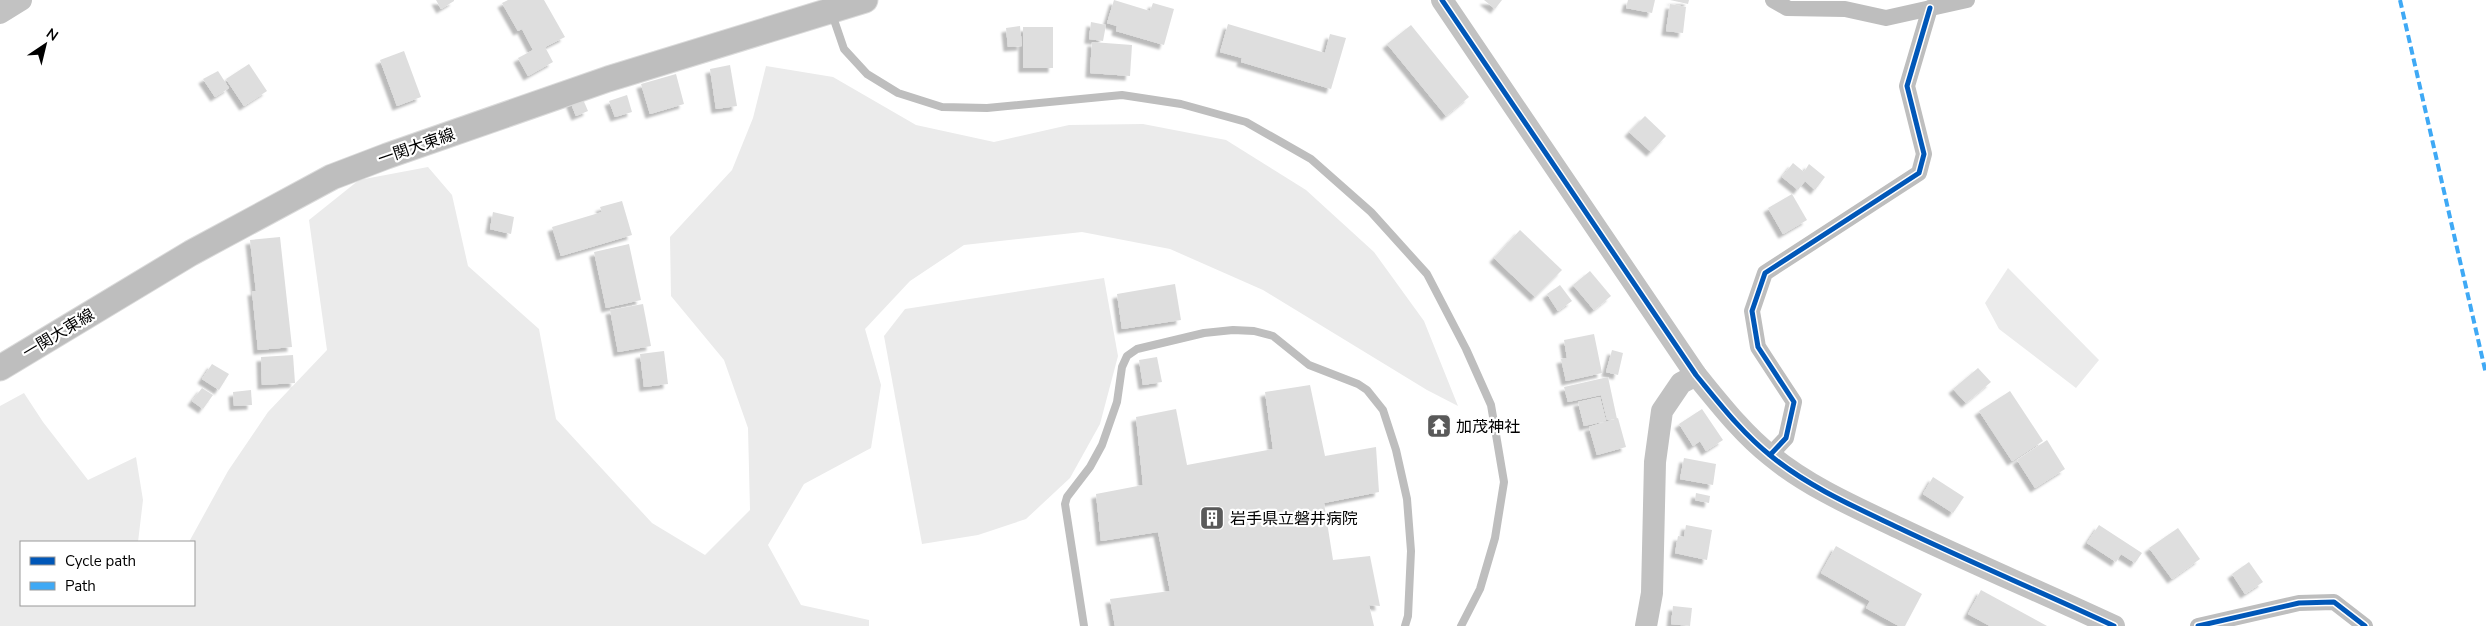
<svg xmlns="http://www.w3.org/2000/svg" width="2486" height="626" viewBox="0 0 2486 626" font-family="'Nunito Sans','Noto Sans JP',sans-serif">
<defs>
<filter id="shadow"><feDropShadow dx="-4.5" dy="4.5" stdDeviation="1" flood-color="#0004"/></filter>
</defs>
<rect width="100%" height="100%" fill="#fff"/>
<g fill="#ebebeb">
<path d="M766 66 833 77 916 125 994 142 1069 125 1143 124 1226 140 1306 190 1374 252 1424 321 1458 406 1427 390 1263 290 1170 249 1082 232 964 245 910 281 865 329 881 385 871 448 804 484 768 545 801 605 869 620V626H0V406L24 393 43 422 88 480 136 457 143 500 138 542H21V605H194V542H189L228 471 268 412 327 350 309 220 359 180 428 167 452 195 468 266 539 329 556 419 652 523 705 555 750 510 748 428 724 360 671 296 670 237 732 170 753 118Z"/>
<path d="M2008 268 2099 360 2076 388 1999 329 1985 303Z"/>
<path d="M1104 278 1118 356 1100 424 1070 478 1026 519 978 535 922 544 884 336 905 309Z"/>
</g>
<g fill="#dedede" filter="url(#shadow)">
<path d="M436 0H454V1L441 9Z"/>
<path d="M508 0H544L565 37 545 47 553 62 528 76 518 58 533 50 522 29 518 31 502 3Z"/>
<path d="M1114 0 1150 11 1153 3 1174 9 1164 45 1116 31 1117 26 1107 23Z"/>
<path d="M1484 0H1502L1495 9Z"/>
<path d="M1628 0H1655L1652 13 1626 8Z"/>
<path d="M1670 0H1689L1688 4Z"/>
<path d="M1670 4 1686 7 1683 33 1666 31Z"/>
<path d="M1091 22 1106 25 1103 41 1089 39Z"/>
<path d="M1228 24 1325 53 1330 34 1346 38 1331 89 1241 62 1242 58 1220 52Z"/>
<path d="M1411 25 1469 97 1446 116 1387 44Z"/>
<path d="M1020 26 1022 46 1008 47 1006 28Z"/>
<rect x="1023" y="27" width="30" height="41"/>
<path d="M1092 42 1132 45 1130 76 1090 73Z"/>
<path d="M404 51 421 97 397 106 380 60Z"/>
<path d="M249 64 267 91 244 106 226 79Z"/>
<path d="M730 65 737 106 716 109 710 69Z"/>
<path d="M218 71 229 88 215 97 203 79Z"/>
<path d="M676 74 684 104 650 114 641 84Z"/>
<path d="M627 95 632 112 615 117 609 101Z"/>
<path d="M582 97 588 111 576 116 570 101Z"/>
<path d="M1645 116 1666 136 1651 152 1629 132Z"/>
<path d="M1793 163 1804 172 1809 164 1825 177 1815 190 1805 181 1798 190 1782 177Z"/>
<path d="M1792 194 1807 220 1783 234 1768 208Z"/>
<path d="M622 201 632 235 561 256 552 227 602 212 600 207Z"/>
<path d="M493 212 514 217 511 234 490 229Z"/>
<path d="M1520 230 1562 270 1535 297 1494 258Z"/>
<path d="M280 237 292 347 258 350 252 291H256L250 240Z"/>
<path d="M629 244 641 300 606 308 594 252Z"/>
<path d="M1590 271 1611 296 1594 310 1573 285Z"/>
<path d="M1175 284 1181 320 1122 329 1117 294Z"/>
<path d="M1560 285 1572 301 1558 311 1547 294Z"/>
<path d="M643 304 651 346 618 352 610 310Z"/>
<path d="M1594 334 1602 373 1566 381 1561 359 1567 358 1564 340Z"/>
<path d="M1612 350 1623 353 1618 375 1606 372Z"/>
<path d="M664 351 668 384 644 387 640 354Z"/>
<path d="M293 355 295 383 262 385 261 357Z"/>
<path d="M1157 357 1162 382 1143 385 1139 360Z"/>
<path d="M212 364 229 374 219 390 202 379Z"/>
<path d="M1978 368 1991 382 1966 403 1953 389Z"/>
<path d="M1608 377 1617 419 1607 420 1601 395 1568 402 1564 387Z"/>
<path d="M1310 385 1325 456 1376 447 1379 492 1324 503 1333 560 1370 556 1380 606 1369 605 1374 626H1115L1110 599 1170 591 1158 532 1101 541 1096 494 1143 485 1136 417 1176 409 1187 465 1273 449 1265 392Z"/>
<path d="M202 388 213 395 203 409 192 401Z"/>
<path d="M251 390 252 405 234 406 233 392Z"/>
<path d="M2010 391 2043 441 2012 461 1979 411Z"/>
<path d="M1600 397 1606 421 1584 426 1578 402Z"/>
<path d="M1702 409 1723 440 1706 451 1700 441 1693 446 1679 424Z"/>
<path d="M1618 418 1626 447 1597 455 1589 427Z"/>
<path d="M2047 440 2065 469 2035 488 2017 460Z"/>
<path d="M1684 458 1716 464 1713 485 1680 479Z"/>
<path d="M1933 477 1964 497 1953 513 1923 494Z"/>
<path d="M1696 493 1710 496 1709 503 1695 500Z"/>
<path d="M1686 525 1712 530 1707 560 1675 553 1678 536 1684 537Z"/>
<path d="M2099 525 2142 553 2135 563 2121 554 2116 562 2087 543Z"/>
<path d="M2178 528 2200 559 2172 579 2149 548Z"/>
<path d="M1836 546 1922 594 1905 626H1899L1866 608 1870 601 1821 573Z"/>
<path d="M2249 562 2263 582 2245 594 2232 574Z"/>
<path d="M1981 590 2047 626H1990L1968 614Z"/>
<path d="M1673 606 1692 608 1690 626 1671 624Z"/>
</g>
<g fill="none" stroke-linecap="round" stroke-linejoin="round">
<defs>
<path id="primary" d="M0 368 191 253 332 177 387 156 608 79 865 0"/>
</defs>
<use href="#primary" stroke="#dbdbdb" stroke-width="27"/>
<g stroke="#bebebe" stroke-width="8">
<path d="M832 14 844 49 867 74 898 93 942 107 987 108 1122 95 1181 104 1246 122 1311 159 1371 212 1427 274 1466 349 1491 405 1504 482 1495 538 1480 589 1461 626"/>
<path d="M1084 626 1065 504 1067 497 1090 467 1102 445 1117 402 1122 367 1127 356 1137 349 1204 333 1233 330 1254 331 1273 336 1309 365 1358 384 1367 390 1383 410 1396 450 1407 499 1411 551 1408 616 1405 626"/>
</g>
<g stroke="#bebebe" stroke-width="16">
<path d="M1773 0 1787 8 1845 9 1886 18 1967 0"/>
<path d="M1770 455 1786 438 1794 402 1758 347 1752 311 1765 273 1919 173 1924 154 1907 86 1930 8"/>
<path d="M2198 626 2299 603 2334 602 2365 626"/>
</g>
<g stroke="#c2c2c2" stroke-width="22">
<path d="M1442 0 1696 375C1719 403 1742 433 1771 456 1809 487 1855 507 1899 528 1970 562 2043 593 2114 626"/>
<path d="M0 13 21 0"/>
<path d="M1646 626 1652 593 1655 462 1662 411 1681 383 1696 375"/>
</g>
<use href="#primary" stroke="#bebebe" stroke-width="25"/>
<path stroke="#3fa9f5" stroke-width="4" stroke-dasharray="8 4" stroke-linecap="butt" d="M2400 0 2486 374"/>
<defs>
<g id="cycleway">
<path d="M1442 0 1696 375C1719 403 1742 433 1771 456 1809 487 1855 507 1899 528 1970 562 2043 593 2114 626"/>
<path d="M1770 455 1786 438 1794 402 1758 347 1752 311 1765 273 1919 173 1924 154 1907 86 1930 8"/>
<path d="M2198 626 2299 603 2334 602 2365 626"/>
</g>
</defs>
<use href="#cycleway" stroke="#fff" stroke-width="8"/>
<use href="#cycleway" stroke="#0057b8" stroke-width="5"/>
</g>
<defs>
<symbol id="temple-square" viewBox="-11 -11 22 22"><rect x="-9" y="-9" width="18" height="18" rx="4" fill="#595959" stroke="#fff"/><path d="M0-6L5-2H3V0L6.5 2.5H4V6H1.5V3h-3V6H-4V2.5H-6.5L-3 0V-2H-5Z" fill="#fff"/></symbol>
<symbol id="building-square" viewBox="-11 -11 22 22"><rect x="-9" y="-9" width="18" height="18" rx="4" fill="#595959" stroke="#fff"/><path d="M-4-6H4V6H1V3H-1V6H-4ZM-2.5-4.3h1.7v1.8h-1.7ZM.8-4.3h1.7v1.8H.8ZM-2.5-1h1.7V.8h-1.7ZM.8-1h1.7V.8H.8Z" fill="#fff"/></symbol>
</defs>
<g fill-rule="evenodd">
<use href="#temple-square" x="1425" y="412" width="28" height="28"/>
<use href="#building-square" x="1198" y="504" width="28" height="28"/>
</g>
<g text-anchor="middle" stroke-width="4.5" stroke-linejoin="round" paint-order="stroke">
<g font-size="16" fill="#000" stroke="#fff">
<text transform="translate(416 146) rotate(-19)" y="6">一関大東線</text>
<text transform="translate(58 333) rotate(-31)" y="6">一関大東線</text>
</g>
<g font-size="16" fill="#000" stroke="#fff" text-anchor="start">
<text x="1456" y="432">加茂神社</text>
<text x="1230" y="524">岩手県立磐井病院</text>
</g>
</g>
<rect x="20" y="541" width="175" height="65" fill="#ffffff" stroke="#999999"/>
<rect x="30" y="557" width="25" height="8" fill="#0057b8" stroke="#999999"/>
<text x="65" y="566" font-size="15" fill="#000000">Cycle path</text>
<rect x="30" y="582" width="25" height="8" fill="#3fa9f5" stroke="#999999"/>
<text x="65" y="591" font-size="15" fill="#000000">Path</text>
<g transform="translate(45 45) rotate(35)" stroke="#ffffff" stroke-width="4" paint-order="stroke">
<path d="M0-4L9 19L0 12L-9 19Z" fill="#000000"/>
<text y="-8" font-size="14" font-weight="bold" text-anchor="middle" fill="#000000">N</text>
</g>
</svg>
